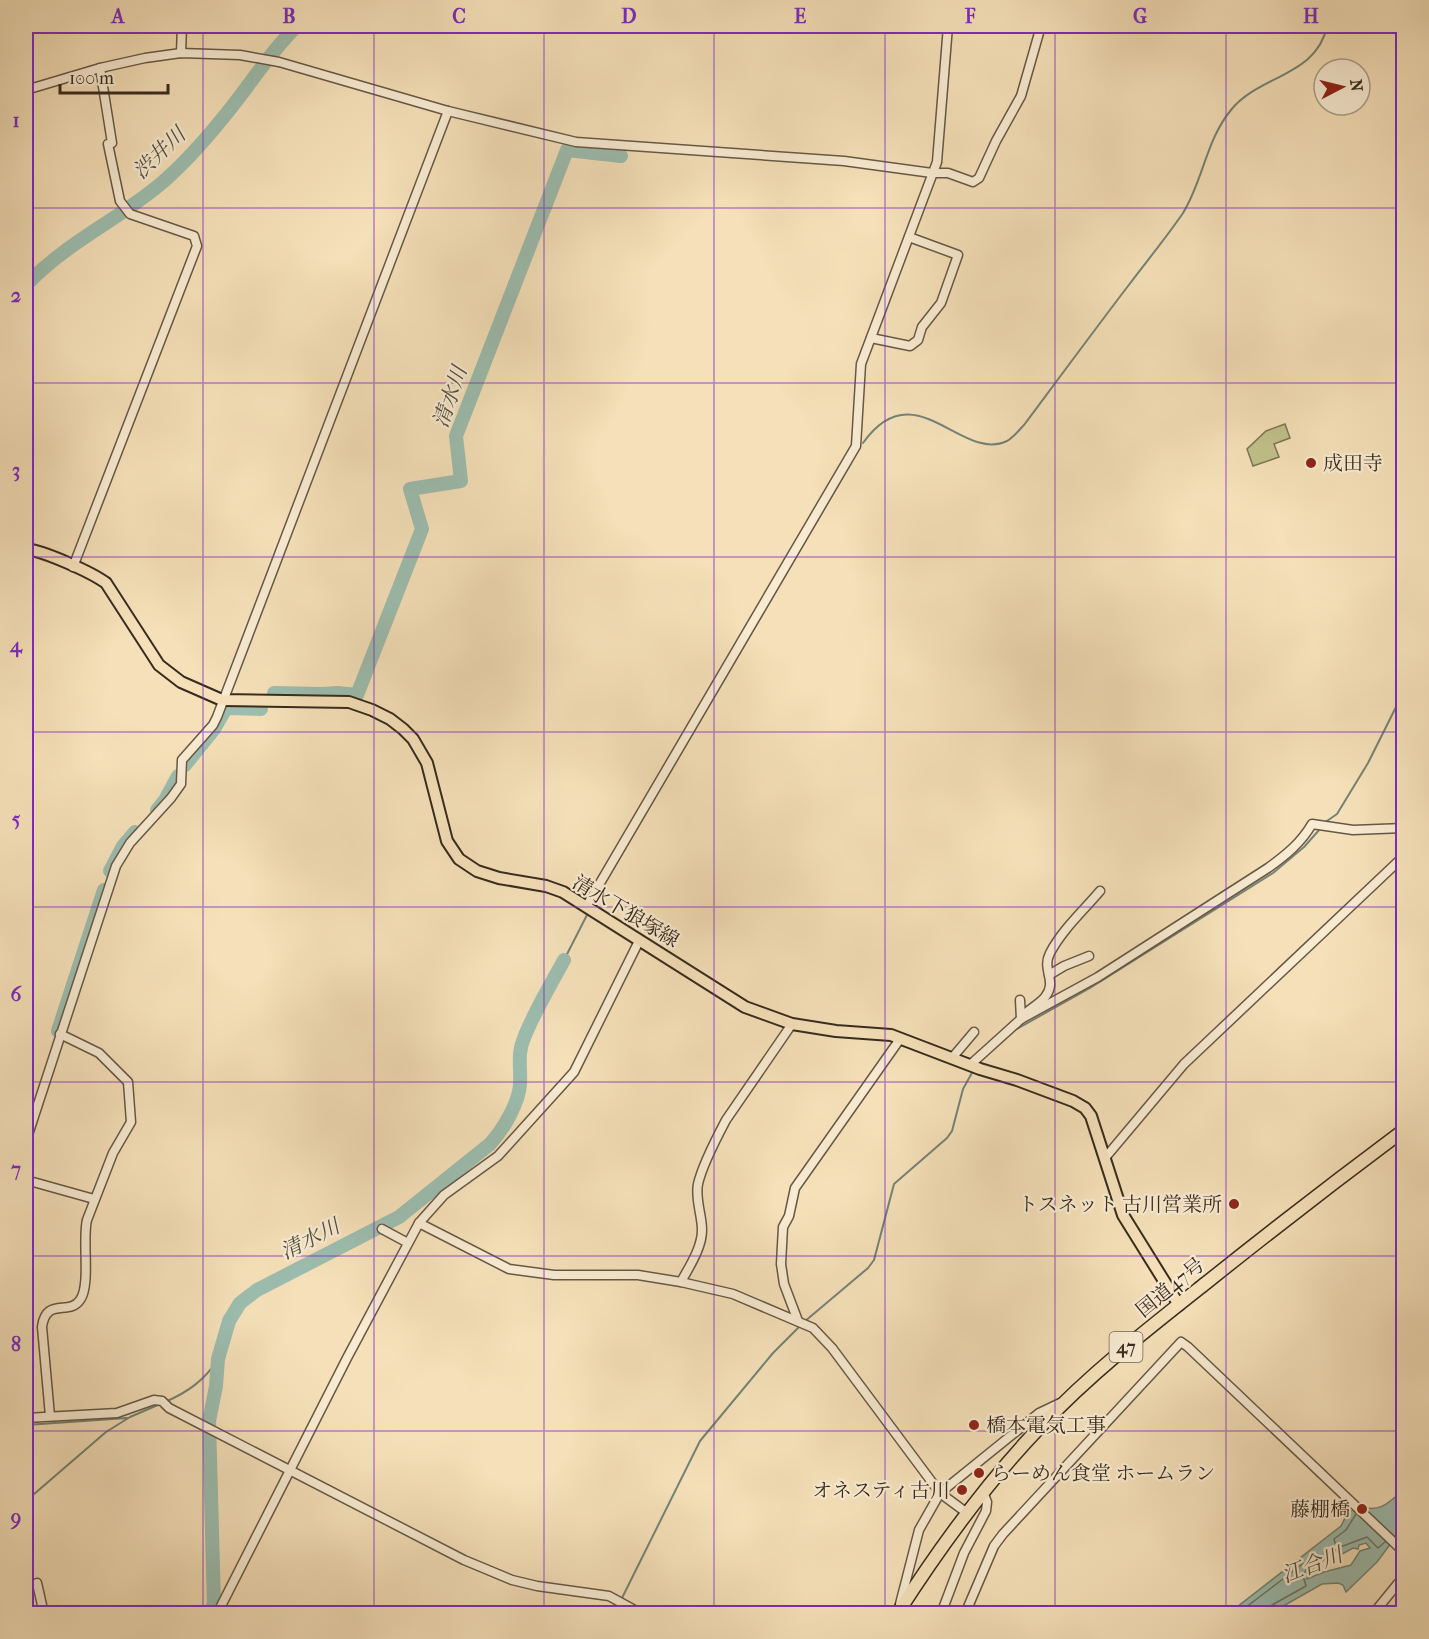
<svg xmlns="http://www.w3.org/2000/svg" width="1429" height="1639" viewBox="0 0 1429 1639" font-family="'IM FELL French Canon','Noto Serif JP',serif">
<rect width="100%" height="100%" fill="#f5e0b9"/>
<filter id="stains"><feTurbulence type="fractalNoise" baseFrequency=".00333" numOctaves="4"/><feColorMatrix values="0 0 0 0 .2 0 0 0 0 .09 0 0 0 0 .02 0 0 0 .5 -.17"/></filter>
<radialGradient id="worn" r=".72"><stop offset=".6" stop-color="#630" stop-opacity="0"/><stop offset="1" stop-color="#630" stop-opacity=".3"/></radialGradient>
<path fill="#c1c18b" stroke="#7c7654" stroke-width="1.5" d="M1285 424 1290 438 1274 444 1279 457 1253 466 1247 449 1266 431Z"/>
<path fill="#9cbdaf" stroke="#748375" stroke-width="1.5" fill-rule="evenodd" d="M1403 1490V1527L1377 1562 1346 1592 1343 1585 1338 1583 1322 1584 1271 1613 1228 1614 1341 1526 1347 1514 1357 1506C1379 1513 1387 1505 1403 1490ZM1366 1543 1370 1548 1360 1551 1351 1565 1324 1572 1307 1579 1314 1568 1336 1550 1342 1554 1353 1548 1358 1549 1359 1545Z"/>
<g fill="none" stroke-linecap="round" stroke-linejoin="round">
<g stroke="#6a7466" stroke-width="1.5">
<path d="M1356 1514 1346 1530 1334 1539 1335 1543 1343 1546 1367 1537 1378 1548 1385 1542"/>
<path d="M1237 1614 1304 1563H1307L1308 1566 1303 1576 1306 1586 1272 1605 1268 1609V1614"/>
</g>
<g stroke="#748375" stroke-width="2">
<path d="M863 443C915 370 961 463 1007 441 1014 437 1019 430 1024 425 1059 378 1093 332 1128 286 1146 262 1166 238 1183 213 1203 181 1206 140 1231 110 1259 75 1317 76 1327 26"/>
<path d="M1324 823 1337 814 1368 763 1404 691"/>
<path d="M592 905 851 463"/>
<path d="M564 960 588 913"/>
<path d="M1013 1031 1090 988 1273 873 1304 847 1320 829"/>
<path d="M804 1322 868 1268 874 1260 894 1184 947 1138 952 1131 963 1089 973 1071"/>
<path d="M165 1402C188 1392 205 1380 218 1359"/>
<path d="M26 1425 127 1418"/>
<path d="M26 1501 106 1432 130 1417 160 1404"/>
<path d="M621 1600 700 1441 773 1353 800 1326"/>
<path d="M613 1614 618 1605"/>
<path d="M1393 1614 1404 1601"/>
</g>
<g stroke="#9cbdaf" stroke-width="14">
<path d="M26 285C68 241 119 220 164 181 190 158 213 131 234 104 255 77 273 49 297 26"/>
<path d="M274 693 322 694 338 693 357 695 422 529 410 489 461 481 456 436 567 150 621 156"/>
<path d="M185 765 214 729 225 710 229 708 261 709"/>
<path d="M157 810 165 800 178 776"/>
<path d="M110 871 123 846 135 832"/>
<path d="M58 1031 104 890"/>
<path d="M209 1614 214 1604 209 1421 216 1386 218 1359 229 1321 240 1303 257 1290 399 1217 490 1144C503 1130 519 1103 520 1084 521 1067 517 1054 524 1038 534 1012 550 986 564 960"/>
</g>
<defs>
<g id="minor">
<path d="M181 53 182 26"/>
<path d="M26 90 100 68 145 58 181 53 240 55 279 62 448 111 576 142 844 161 932 173H948L973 182 979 178 996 141 1021 96 1041 26"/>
<path d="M871 338 910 346 918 340 922 327 941 303 958 255 909 237"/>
<path d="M73 567 197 246 194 236 130 214 120 201 108 144 112 143 100 68"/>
<path d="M586 907 856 446 861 364 937 162 948 26"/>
<path d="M1049 975 1064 966 1089 956"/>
<path d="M1020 1000 1021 1019"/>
<path d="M1027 1012C1033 1007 1040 1003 1045 997 1058 981 1041 970 1050 953 1062 930 1083 911 1100 891"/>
<path d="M952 1058 974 1032"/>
<path d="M970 1065 1021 1019 1098 977 1268 868C1286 855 1301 843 1312 824L1353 830 1404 828"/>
<path d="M26 1141 116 866 130 843 171 798 181 784 182 760 213 725 217 717 448 111"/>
<path d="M1105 1158 1184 1064 1404 856"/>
<path d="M26 1180 94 1199"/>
<path d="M419 1223 509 1269 554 1275H638L681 1282 733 1294 813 1328 832 1348 940 1493 967 1513"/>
<path d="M382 1229 408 1243"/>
<path d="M681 1282C689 1267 702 1248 702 1230 702 1215 695 1199 698 1184 702 1166 717 1137 726 1120L792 1024"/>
<path d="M798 1321 784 1284 781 1264 783 1227 789 1216 795 1188 900 1039"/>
<path d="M50 1416 42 1327C46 1297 69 1316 80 1300 91 1285 82 1239 87 1220L113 1153 131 1122 128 1082 99 1053 60 1034"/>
<path d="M26 1418 117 1413 154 1400 162 1401 169 1408 464 1560 512 1580 537 1586 609 1596 642 1614"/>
<path d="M37 1583 44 1614"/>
<path d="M900 1604 919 1530 940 1493 1039 1413 1060 1403"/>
<path d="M217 1614 347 1358 419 1223 444 1195 498 1156 574 1072 639 941"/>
<path d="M941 1614 964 1553 986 1511 987 1502 983 1492"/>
<path d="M965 1614 994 1546 1003 1534 1181 1342 1188 1347 1404 1552"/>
<path d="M1373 1614 1404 1576"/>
</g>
<path id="major" d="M26 549C44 551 91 572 106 583L159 665 181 682 222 700 349 702 372 710 390 719 403 729 413 739 427 763 447 841 459 859 477 871 499 878 546 886 563 892 745 1007 792 1024 836 1031 891 1035 980 1069 1017 1080 1073 1101 1085 1108 1091 1116 1123 1215 1179 1305"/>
<path id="highway" d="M897 1614C940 1547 986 1483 1041 1426 1091 1373 1149 1328 1206 1283 1271 1231 1337 1180 1404 1130"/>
</defs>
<use href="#minor" stroke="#675845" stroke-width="11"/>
<use href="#major" stroke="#382b1e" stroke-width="14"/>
<use href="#highway" stroke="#382b1e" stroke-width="15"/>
<use href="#minor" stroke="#f8ebd2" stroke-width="8"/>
<use href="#major" stroke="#f5e0b9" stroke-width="10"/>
<use href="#highway" stroke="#f5e0b9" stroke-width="12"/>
</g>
<path fill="none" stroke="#7b2cbf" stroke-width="1.5" stroke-opacity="0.55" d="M203 26V1614M374 26V1614M544 26V1614M714 26V1614M885 26V1614M1055 26V1614M1226 26V1614M26 208H1404M26 383H1404M26 557H1404M26 732H1404M26 907H1404M26 1082H1404M26 1256H1404M26 1431H1404"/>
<g fill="#8f2418" stroke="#f8ebd2" stroke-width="2">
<circle cx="1311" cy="463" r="6"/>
<circle cx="1234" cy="1204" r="6"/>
<circle cx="974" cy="1425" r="6"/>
<circle cx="979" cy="1473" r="6"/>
<circle cx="962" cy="1490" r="6"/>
<circle cx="1362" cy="1509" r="6"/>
</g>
<g text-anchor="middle" stroke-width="4.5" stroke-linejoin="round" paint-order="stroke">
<rect fill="#f8ebd2" stroke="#726554" stroke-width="1.5" x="1109.5" y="1332" width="33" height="30" rx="4.5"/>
<g font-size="18" font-weight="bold" fill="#382b1e">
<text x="1126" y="1353">47</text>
</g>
<g font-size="20" fill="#382b1e" stroke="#f8ebd2" text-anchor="start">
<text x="1323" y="470">成田寺</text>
<text x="1222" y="1211" text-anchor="end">トスネット 古川営業所</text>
<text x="986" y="1432">橋本電気工事</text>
<text x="991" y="1480">らーめん食堂 ホームラン</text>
<text x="950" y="1497" text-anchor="end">オネスティ古川</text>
<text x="1350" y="1516" text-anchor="end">藤棚橋</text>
</g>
<g font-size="20" fill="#382b1e" stroke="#f8ebd2">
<text transform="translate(626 911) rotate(31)" y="7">清水下狼塚線</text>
<text transform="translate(1170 1287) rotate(-39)" y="7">国道47号</text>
</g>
<g font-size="21" font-style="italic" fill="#515042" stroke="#f8ebd2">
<text transform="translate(159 153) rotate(-44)" y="7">渋井川</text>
<text transform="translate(450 397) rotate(-71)" y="7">清水川</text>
<text transform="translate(310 1239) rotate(-27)" y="7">清水川</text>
<text transform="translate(1312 1565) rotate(-21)" y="7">江合川</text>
</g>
</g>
<rect width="1429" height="1639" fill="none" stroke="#f5e0b9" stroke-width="66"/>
<g transform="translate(1342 87) rotate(83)"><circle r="28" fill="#f8ebd2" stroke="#ab9e8a" stroke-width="1.5"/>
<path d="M0-4.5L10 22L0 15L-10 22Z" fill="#8f2418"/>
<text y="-9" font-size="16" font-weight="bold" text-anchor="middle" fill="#382b1e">N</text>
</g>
<path d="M60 84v9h108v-9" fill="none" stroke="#382b1e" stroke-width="3"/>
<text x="69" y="84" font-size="18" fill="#382b1e" stroke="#f8ebd2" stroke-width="4.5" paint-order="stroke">100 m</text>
<rect x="33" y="33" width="1363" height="1573" fill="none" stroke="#7b2cbf" stroke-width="2"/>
<g font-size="20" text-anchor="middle" font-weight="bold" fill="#7b2cbf">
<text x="118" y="23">A</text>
<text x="289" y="23">B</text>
<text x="459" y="23">C</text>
<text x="629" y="23">D</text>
<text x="800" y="23">E</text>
<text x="970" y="23">F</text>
<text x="1140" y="23">G</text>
<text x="1311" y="23">H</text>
<text x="16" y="127">1</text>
<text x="16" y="302">2</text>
<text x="16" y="477">3</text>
<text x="16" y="652">4</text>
<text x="16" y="826">5</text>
<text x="16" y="1001">6</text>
<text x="16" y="1176">7</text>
<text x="16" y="1351">8</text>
<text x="16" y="1525">9</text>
</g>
<rect width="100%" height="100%" filter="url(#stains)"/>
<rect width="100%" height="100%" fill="url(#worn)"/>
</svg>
